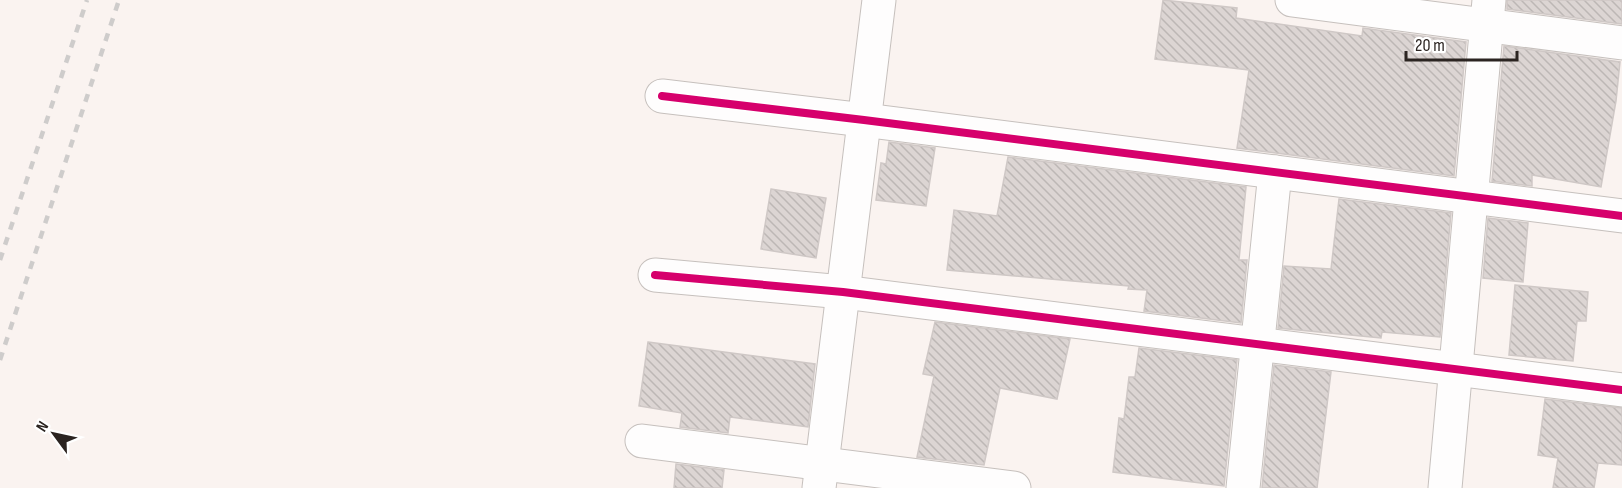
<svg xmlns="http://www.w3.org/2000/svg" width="1622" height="488" viewBox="0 0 1622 488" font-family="'Sofia Sans Condensed',sans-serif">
<defs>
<pattern id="building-back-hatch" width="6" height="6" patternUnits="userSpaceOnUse" patternTransform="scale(1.5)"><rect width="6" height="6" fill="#dcd5d3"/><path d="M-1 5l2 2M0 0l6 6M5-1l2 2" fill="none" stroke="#bdb7b5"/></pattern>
</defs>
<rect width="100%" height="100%" fill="#faf3f0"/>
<g fill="url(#building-back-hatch)" stroke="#cfc8c6" stroke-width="1.5">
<path d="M1163 0 1237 8 1236 18 1362 36 1363 28 1466 42 1454 176 1237 148 1249 70 1155 59Z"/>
<path d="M1507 0H1622V24L1507 9Z"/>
<path d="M1504 46 1620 62 1616 101 1601 187 1532 175V186L1492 181Z"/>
<path d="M889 142 935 148 926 206 876 200 881 163 886 164Z"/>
<path d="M1008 157 1246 187 1239 260H1247L1241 323 1144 311 1147 290 1128 289 1129 286 947 270 954 210 997 216Z"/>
<path d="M771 189 826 198 816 258 761 249Z"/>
<path d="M1339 199 1451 213 1440 337 1382 332 1381 338 1278 328 1284 266 1331 269Z"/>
<path d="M1488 218 1528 223 1523 282 1483 278Z"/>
<path d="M1515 285 1588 292 1586 321H1577L1573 361 1509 355Z"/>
<path d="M935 322 1070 339 1057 399 1000 388 984 465 917 457 934 376 923 374Z"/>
<path d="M648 342 815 364 808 427 730 417 728 433 680 427 682 413 639 406Z"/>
<path d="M1139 348 1237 360 1224 486 1113 472 1119 418 1124 419 1129 377H1135Z"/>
<path d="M1274 365 1331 372 1317 488H1262Z"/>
<path d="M1545 399 1622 408V465L1598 463 1594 488H1553L1558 458 1538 455Z"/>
<path d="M676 464 724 470 722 488H674Z"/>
</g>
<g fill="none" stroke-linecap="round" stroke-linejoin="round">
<defs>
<g id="minor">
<path d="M1292 0 1622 43"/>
<path d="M662 96 864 120 1622 216"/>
<path d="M655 275 843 292 1622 390"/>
<path d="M642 441 1014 488"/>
<path d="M819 488 879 0"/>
<path d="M1243 488 1275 172"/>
<path d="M1445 488 1489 0"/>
</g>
</defs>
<use href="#minor" stroke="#c6c0bd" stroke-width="35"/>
<use href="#minor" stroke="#fefdfd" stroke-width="33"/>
<g stroke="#cecccb" stroke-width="4.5" stroke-dasharray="8 8" stroke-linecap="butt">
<path d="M0 260 87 0"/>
<path d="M0 360 119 0"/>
</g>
<defs>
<g id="cycleway">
<path d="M662 96 864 120 1622 216"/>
<path d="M655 275 843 292 1622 390"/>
</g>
</defs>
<use href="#cycleway" stroke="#fff" stroke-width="11"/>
<use href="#cycleway" stroke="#d6006c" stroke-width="8"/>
</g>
<g transform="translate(54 434) rotate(303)" stroke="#ffffff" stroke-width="4.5" paint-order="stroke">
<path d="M0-4.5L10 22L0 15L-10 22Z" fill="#2b2421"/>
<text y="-9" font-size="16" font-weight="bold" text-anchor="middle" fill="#2b2421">N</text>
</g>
<path d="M1406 51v9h111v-9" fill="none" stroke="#2b2421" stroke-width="3"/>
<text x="1415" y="51" font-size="18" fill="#2b2421" stroke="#ffffff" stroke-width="4.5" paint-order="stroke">20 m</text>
</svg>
